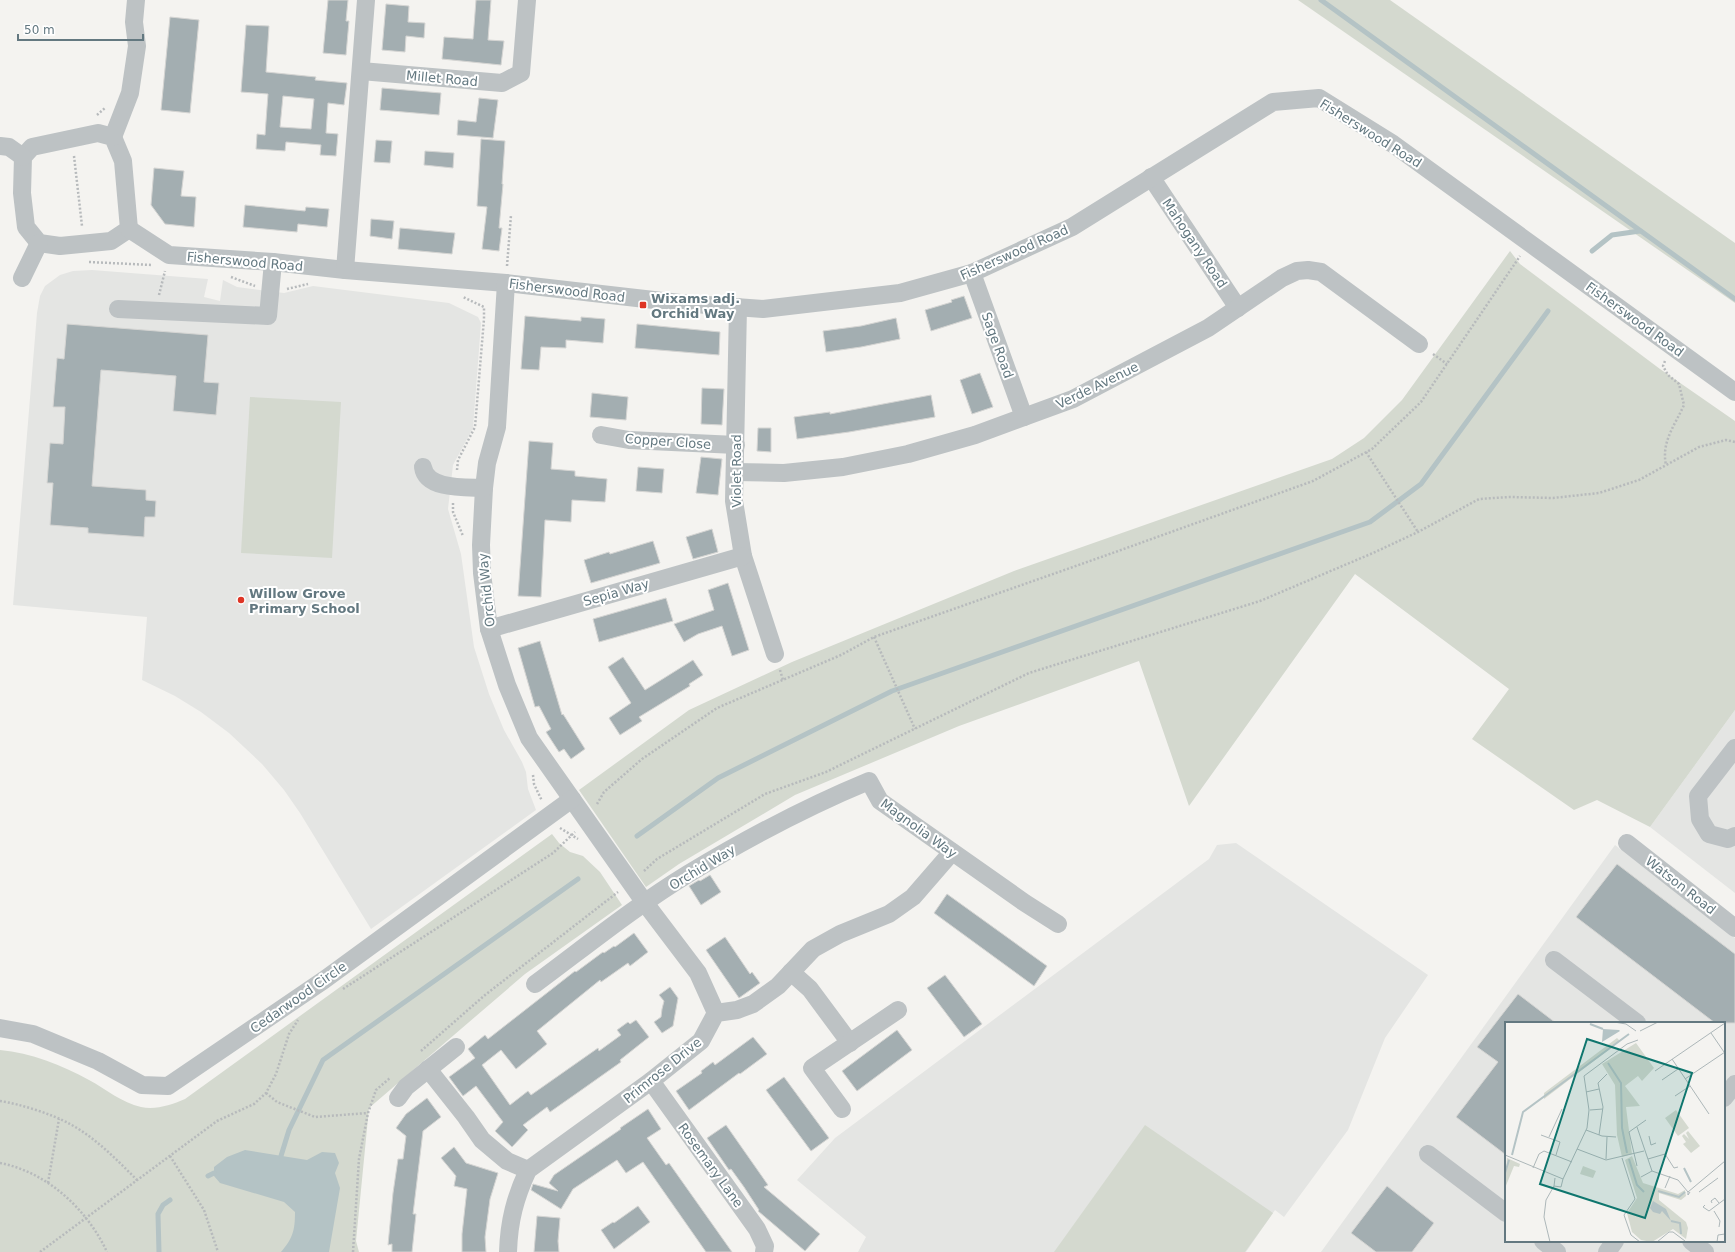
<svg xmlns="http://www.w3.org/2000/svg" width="1735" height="1252" viewBox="0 0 1735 1252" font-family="'DejaVu Sans',sans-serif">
<rect width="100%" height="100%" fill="#f4f3f0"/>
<g fill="#e4e5e3" fill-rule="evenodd">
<path d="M92 270 208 279 204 297 220 301 223 280 237 287 284 293 313 286 449 303 478 317 481 323 473 428 453 465 448 509 461 554 474 647 489 694 504 730 522 762 526 772 528 789 536 810 371 929 300 813 284 790 262 764 229 733 201 712 175 696 142 680 147 617 13 605 37 313 40 296 45 286 60 275 73 271Z"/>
<path d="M1735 710V893L1650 827Z"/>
<path d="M1236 843 1428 975 1385 1038 1348 1130 1284 1217 1275 1210 1246 1252H858L866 1237 797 1180 835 1138 1209 859 1217 845Z"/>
<path d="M1615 845 1735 938V1252H1321ZM1506 1023H1724V1241H1506Z"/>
</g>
<g fill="#d4d9cf">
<path d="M1298 0H1390L1735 243V303Z"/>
<path d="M1510 251 1520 264 1660 369 1735 421V710L1650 827 1597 800 1574 810 1472 739 1509 689 1355 574 1189 806 1139 661 959 726 795 795 679 864 646 887 579 790 689 710 792 662 1014 571 1332 459 1364 438 1402 400Z"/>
<path d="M250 397 341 402 332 558 241 553Z"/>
<path d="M552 834 559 843 570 852 583 856 600 872 622 905 525 974 369 1108 356 1241 359 1252H0V1050C31 1053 62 1065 89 1080 106 1089 122 1103 141 1107 156 1110 171 1105 185 1099Z"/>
<path d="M1145 1125 1273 1213 1245 1252H1054Z"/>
</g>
<path fill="#b4c3c5" d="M245 1150 307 1160 322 1152 335 1153 339 1163 335 1173 340 1188 329 1252H281C293 1238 295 1230 295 1212L284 1202 220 1183 214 1176V1167L227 1157Z"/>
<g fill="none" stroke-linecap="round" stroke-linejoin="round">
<g stroke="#b4c3c5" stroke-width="5">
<path d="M1321 0 1735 299"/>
<path d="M1592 251 1612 235 1640 231"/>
<path d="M637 836 718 778 892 691 1370 522 1421 484 1548 311"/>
<path d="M281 1156 289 1130 323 1060 578 879"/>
<path d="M208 1176 214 1173"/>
<path d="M159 1252 158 1214 163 1205 170 1200"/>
</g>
</g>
<g fill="#a3aeb1" stroke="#d5d5d3" fill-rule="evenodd">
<path d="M328 0H348L346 21H349L346 55 323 53Z"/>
<path d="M476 0H491L488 40 504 41 501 65 442 59 444 37 473 39Z"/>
<path d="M386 4 409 6 408 22 425 23 424 38 406 36 405 52 382 50Z"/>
<path d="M170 17 199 20 190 113 161 110Z"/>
<path d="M246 25 269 26 266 72 316 77 315 80 347 83 344 105 328 103 326 133 338 134 336 156 320 155 321 145 286 142 285 151 256 149 257 134 265 135 268 94 241 92ZM283 96 314 99 311 129 280 127Z"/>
<path d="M382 88 441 93 439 115 380 110Z"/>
<path d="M479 98 498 100 493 138 457 135 458 120 476 122Z"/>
<path d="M481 139 505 141 502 184H503L499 228H502L499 251 482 249 487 207 477 206Z"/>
<path d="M376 140 392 141 390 163 374 162Z"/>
<path d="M425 151 454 153 453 168 424 165Z"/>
<path d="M154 168 184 171 181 196 196 197 194 227 165 224 151 205Z"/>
<path d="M245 205 305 211 306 207 329 209 327 227 298 224 297 232 243 227Z"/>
<path d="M371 219 394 221 392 239 370 236Z"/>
<path d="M400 228 455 233 452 254 398 249Z"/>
<path d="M964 296 972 318 931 331 925 310 952 302 951 300Z"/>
<path d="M525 316 581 321V317L605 319 603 343 566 340V348L541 347 539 370 521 369Z"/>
<path d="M896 318 900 339 861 347 826 352 823 331 861 326Z"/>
<path d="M67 324 208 335 204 382 219 383 216 415 173 411 176 376 101 370 92 486 146 490V500L156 501 155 517H145L144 537 88 533V528L50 525 53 483H47L50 443 63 444 65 407H53L57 358 64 359Z"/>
<path d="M637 324 720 332 719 355 635 348Z"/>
<path d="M980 373 993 407 972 414 960 380Z"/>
<path d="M702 388 724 389 722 425 701 424Z"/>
<path d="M592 393 628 397 626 420 590 417Z"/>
<path d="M931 395 935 417 849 432 797 439 794 417 830 412V414Z"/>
<path d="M758 428H771V452L757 451Z"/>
<path d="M529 441 553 443 551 469 575 471V476L607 479 605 502 572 500 571 522 545 520 541 597 518 596Z"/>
<path d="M701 457 722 459 718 495 696 493Z"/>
<path d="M638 467 664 469 662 493 636 491Z"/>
<path d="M712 529 718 552 693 559 686 537Z"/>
<path d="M653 541 660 563 591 583 584 560 609 552 610 554Z"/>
<path d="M728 583 749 650 732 656 722 626 698 634 684 642 674 624 714 610 708 590Z"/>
<path d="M666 598 673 621 599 642 593 619Z"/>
<path d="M540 641 562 715 563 714 585 749 571 759 564 749 559 752 546 732 551 729 539 706 535 707 518 648Z"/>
<path d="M623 657 645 690 693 660 703 675 689 684 690 686 639 717 642 721 620 735 609 718 631 703 608 667Z"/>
<path d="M1617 864 1735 954V1023H1715L1576 917Z"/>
<path d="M710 875 721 892 701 905 689 886 699 880 700 881Z"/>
<path d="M947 894 1047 966 1034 986 934 913Z"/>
<path d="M634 933 648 952 630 966 628 963 601 982 600 980 537 1031 547 1044 516 1069 501 1050 482 1065 510 1105 528 1091 531 1095 598 1048 599 1051 621 1035 617 1030 628 1022 630 1024 636 1020 649 1037 620 1060 621 1062 580 1091 550 1112 547 1107 523 1125 528 1130 512 1147 495 1131 503 1122 476 1086 463 1096 449 1077 475 1058 468 1049 485 1035 488 1039 575 971 576 972 603 952 604 953 614 946 615 947Z"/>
<path d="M725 937 750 974 752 972 760 983 739 998 706 950Z"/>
<path d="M945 975 982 1024 964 1037 927 988Z"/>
<path d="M670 987 678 998 673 1026 662 1033 654 1022 661 1017 662 1009 664 1001 659 995Z"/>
<path d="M1518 994 1556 1023H1506V1155L1456 1117 1498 1062 1477 1047Z"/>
<path d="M897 1030 912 1050 857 1091 842 1071Z"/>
<path d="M753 1037 767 1054 740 1074 739 1073 689 1110 676 1091 702 1073 701 1071 713 1062 715 1065Z"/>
<path d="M784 1077 829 1138 811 1151 766 1090Z"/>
<path d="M427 1098 441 1117 423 1131 413 1214H416L412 1252H392V1244L388 1245 393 1193 398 1159H403L406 1136 396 1128 406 1114Z"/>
<path d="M648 1109 661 1129 647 1138 666 1165 669 1163 732 1252H706L643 1162 626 1173 617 1160 573 1189 561 1209 531 1190 533 1184 558 1191 549 1183 554 1175 621 1129 620 1128Z"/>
<path d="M726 1125 768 1185 764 1187 820 1234 805 1251 758 1211 759 1210 744 1187 731 1169 729 1170 707 1138Z"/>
<path d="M454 1147 466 1163 498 1173 490 1199 485 1237 486 1252H462V1234L467 1189 454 1186 456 1176 441 1158Z"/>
<path d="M1387 1186 1434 1223 1412 1252H1376L1351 1233Z"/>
<path d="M638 1206 650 1222 614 1249 601 1230 613 1222 614 1223Z"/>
<path d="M537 1216 560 1218 558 1241 559 1252H534Z"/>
</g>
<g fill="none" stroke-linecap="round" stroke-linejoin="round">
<g stroke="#b7babc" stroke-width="2.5" stroke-dasharray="2 2" stroke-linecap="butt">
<path d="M97 115 105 108"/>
<path d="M74 156 82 226"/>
<path d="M89 262 152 265"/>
<path d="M507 266 511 215"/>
<path d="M231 277 255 286"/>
<path d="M287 289 308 284"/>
<path d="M159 295 165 271"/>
<path d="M1433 354 1447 364"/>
<path d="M1665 361 1663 366 1668 375 1679 384 1684 405C1675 425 1661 442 1666 465"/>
<path d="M1366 452 1418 532"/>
<path d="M457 470 458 460 475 427 484 319V307L463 297"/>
<path d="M453 503V512L463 536"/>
<path d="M874 637 915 729"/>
<path d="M780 670 783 680"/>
<path d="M533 775 534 784 542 801"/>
<path d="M597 804 604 792 642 759 717 708 841 655 874 637 1107 555 1313 481 1372 449 1421 402 1520 256"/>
<path d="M560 828 578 839"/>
<path d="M644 871 657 859 765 794 826 772 1029 673 1260 601 1373 553 1418 532 1479 499 1510 497 1553 498 1599 493 1639 480 1699 447 1726 440 1735 442"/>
<path d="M343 989 553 853 575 832"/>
<path d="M421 1051 485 995 618 892"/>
<path d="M266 1093 277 1102 315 1117 368 1113"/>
<path d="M0 1101C20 1104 52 1114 70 1124 96 1138 117 1160 138 1181"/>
<path d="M170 1156 204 1210 218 1252"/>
<path d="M0 1163C47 1172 87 1209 107 1252"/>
<path d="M48 1183 59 1119"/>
<path d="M40 1252 217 1121 254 1104 266 1093 276 1074 289 1034 298 1020"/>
<path d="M353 1252 359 1159 368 1113 376 1090 390 1078"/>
</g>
<g stroke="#bdc2c4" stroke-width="18">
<path d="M361 71 502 83 521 73 527 0"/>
<path d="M98 133 113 137 123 161 129 229 111 241 60 246 39 243 26 227 22 193 23 157 32 147Z"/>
<path d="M113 137 130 93 137 46 134 22 136 0"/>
<path d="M0 146 9 147 23 157"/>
<path d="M1151 177 1238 308"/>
<path d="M129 229 169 255 273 262 345 270 506 283 680 303 763 309 900 293 972 273 1072 227 1273 102 1319 98 1393 144 1735 392"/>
<path d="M345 270 366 0"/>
<path d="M972 273 1024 417"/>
<path d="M22 278 39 243"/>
<path d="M506 283 497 427 487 463 484 488 481 545 482 573 489 629 507 685 529 738 645 903 698 973 716 1013"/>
<path d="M738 307 734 501 743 556 775 654"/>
<path d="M118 309 268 316 273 262"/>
<path d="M601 435 629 440 736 445"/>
<path d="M423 467C426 490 466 487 484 488"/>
<path d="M735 472 784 473 843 467 908 454 975 435 1073 399 1208 328 1282 278 1297 271 1308 270 1321 272 1419 344"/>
<path d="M489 629 743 556"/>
<path d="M1735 748 1698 796 1700 819 1709 834 1728 839 1735 836"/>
<path d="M1627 843 1735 928"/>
<path d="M1554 960 1637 1023"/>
<path d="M791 972 810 989 850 1043"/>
<path d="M535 984C585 947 634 907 688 874 746 839 806 807 869 781L880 801 1025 903 1058 924"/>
<path d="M0 1028 33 1034 98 1061 142 1085 168 1086 324 980 572 799"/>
<path d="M428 1069 466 1117 482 1140 507 1161 528 1170"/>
<path d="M651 1081 757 1229 765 1246 764 1252"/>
<path d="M398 1098 406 1087 456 1047"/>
<path d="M1724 1098 1735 1084"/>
<path d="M842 1109 812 1068 898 1010"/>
<path d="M1428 1154 1506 1213"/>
<path d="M1543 1241 1557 1252"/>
<path d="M1691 1241 1705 1252"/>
<path d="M508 1252C509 1221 515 1198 528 1170L651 1081 701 1041 716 1013 737 1010 753 1004 778 986 813 949 840 934 889 914 913 897 952 852"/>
<path d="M1607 1252 1615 1241"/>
</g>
</g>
<g fill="#de3525" stroke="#fff" stroke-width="1.5">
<rect x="639" y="301" width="8" height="8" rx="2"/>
<circle cx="241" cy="600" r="4"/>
</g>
<g text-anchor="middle" stroke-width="4" stroke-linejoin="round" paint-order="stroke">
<g font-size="13" fill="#637880" stroke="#fff">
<text transform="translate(442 78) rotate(5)" y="5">Millet Road</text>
<text transform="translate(1371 133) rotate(32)" y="5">Fisherswood Road</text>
<text transform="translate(1195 243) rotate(56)" y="5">Mahogany Road</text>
<text transform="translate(1014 252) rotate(-24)" y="5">Fisherswood Road</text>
<text transform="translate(245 261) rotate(5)" y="5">Fisherswood Road</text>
<text transform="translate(567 290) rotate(7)" y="5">Fisherswood Road</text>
<text transform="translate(1635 319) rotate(36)" y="5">Fisherswood Road</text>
<text transform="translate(998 345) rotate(70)" y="5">Sage Road</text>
<text transform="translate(1097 385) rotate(-26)" y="5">Verde Avenue</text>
<text transform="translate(668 441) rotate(4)" y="5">Copper Close</text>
<text transform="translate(736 471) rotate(-90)" y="5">Violet Road</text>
<text transform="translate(486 590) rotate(-96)" y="5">Orchid Way</text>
<text transform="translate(616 592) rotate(-16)" y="5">Sepia Way</text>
<text transform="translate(919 828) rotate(36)" y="5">Magnolia Way</text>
<text transform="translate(702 867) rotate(-31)" y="5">Orchid Way</text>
<text transform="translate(1681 885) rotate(38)" y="5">Watson Road</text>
<text transform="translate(298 997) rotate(-35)" y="5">Cedarwood Circle</text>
<text transform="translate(662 1070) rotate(-39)" y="5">Primrose Drive</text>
<text transform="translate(711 1165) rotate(54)" y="5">Rosemary Lane</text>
</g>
<g font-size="13" font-weight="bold" fill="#637880" stroke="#fff" text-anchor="start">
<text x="651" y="303">Wixams adj.<tspan x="651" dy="15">Orchid Way</tspan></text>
<text x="249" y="598">Willow Grove<tspan x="249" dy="15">Primary School</tspan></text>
</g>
</g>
<g transform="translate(1505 1022)">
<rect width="220" height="220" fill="#f4f3f0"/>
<path d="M112 16 115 19 39 77V71ZM131 21 149 46 137 59 133 54 120 64 135 84 121 85 127 132 117 135 112 113 110 63 97 42ZM171 88 184 106 173 114 160 96ZM183 109 195 124 186 131 178 122 181 120 177 114 179 112 184 117 181 111ZM127 134 138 161 173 172 180 168 181 174 176 178 154 171V178L181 200 183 206 181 217 168 207 147 220 136 218 127 210 122 191 132 176 120 138ZM2 136 15 142 14 145 9 144 0 166ZM78 144 91 149 88 156 75 152Z" fill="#d4d9cf"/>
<path d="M98 7 114 8 115 9 97 20ZM148 179 161 187 166 199 157 189 155 192 148 190 145 186Z" fill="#b4c3c5"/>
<path fill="none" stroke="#b4c3c5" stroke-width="2" d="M85 2 98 7M103 41 116 61 117 106 122 131M7 133 18 90 124 12M124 137 132 163 139 170M179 146 186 160M0 151 4 138M153 169 174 175 180 170M166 199 175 201 176 212"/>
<path fill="none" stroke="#adb7b9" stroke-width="1" d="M109 0 121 2 131 9M135 9 153 0M206 11 219 30M167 37 204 92M150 49 220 1M180 57 220 30M157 58 173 47M81 70 94 67M170 74 185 64M85 88 98 87M132 105 147 149 173 158 183 170M81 108 97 114 111 115M36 113 55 120 51 133M94 113 98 85 93 61 102 52M144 114 146 123 151 121M44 115 57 87M72 127 101 138 139 129M0 133 58 157 56 165 49 164 50 156M117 136 130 177 119 193 126 213 135 220M101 137 102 115M143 137 160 132 169 146 173 145M132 144 124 110 141 98M28 146 34 132 39 129 67 140M136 155 147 149M58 157 82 106 84 88 79 54 122 22 133 18M160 166 165 154M185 170 183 173V170L220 139M194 170 213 156M207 181 206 179 210 176 214 181M200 183 198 185 204 189 220 177M209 189 215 199 214 205M164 210H168L180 219M45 220 39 195 41 178 49 164M152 220 164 210M212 220 213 213 220 212"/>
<path fill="#0f766e" fill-opacity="0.15" stroke="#0f766e" stroke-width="2" d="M82 17 187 51 140 196 35 162Z"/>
<rect width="220" height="220" fill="none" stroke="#637880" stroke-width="2"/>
</g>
<path d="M18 34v6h125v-6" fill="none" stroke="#637880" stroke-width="2"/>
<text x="24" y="34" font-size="12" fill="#637880" stroke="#ffffff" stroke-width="3" paint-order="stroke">50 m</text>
</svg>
